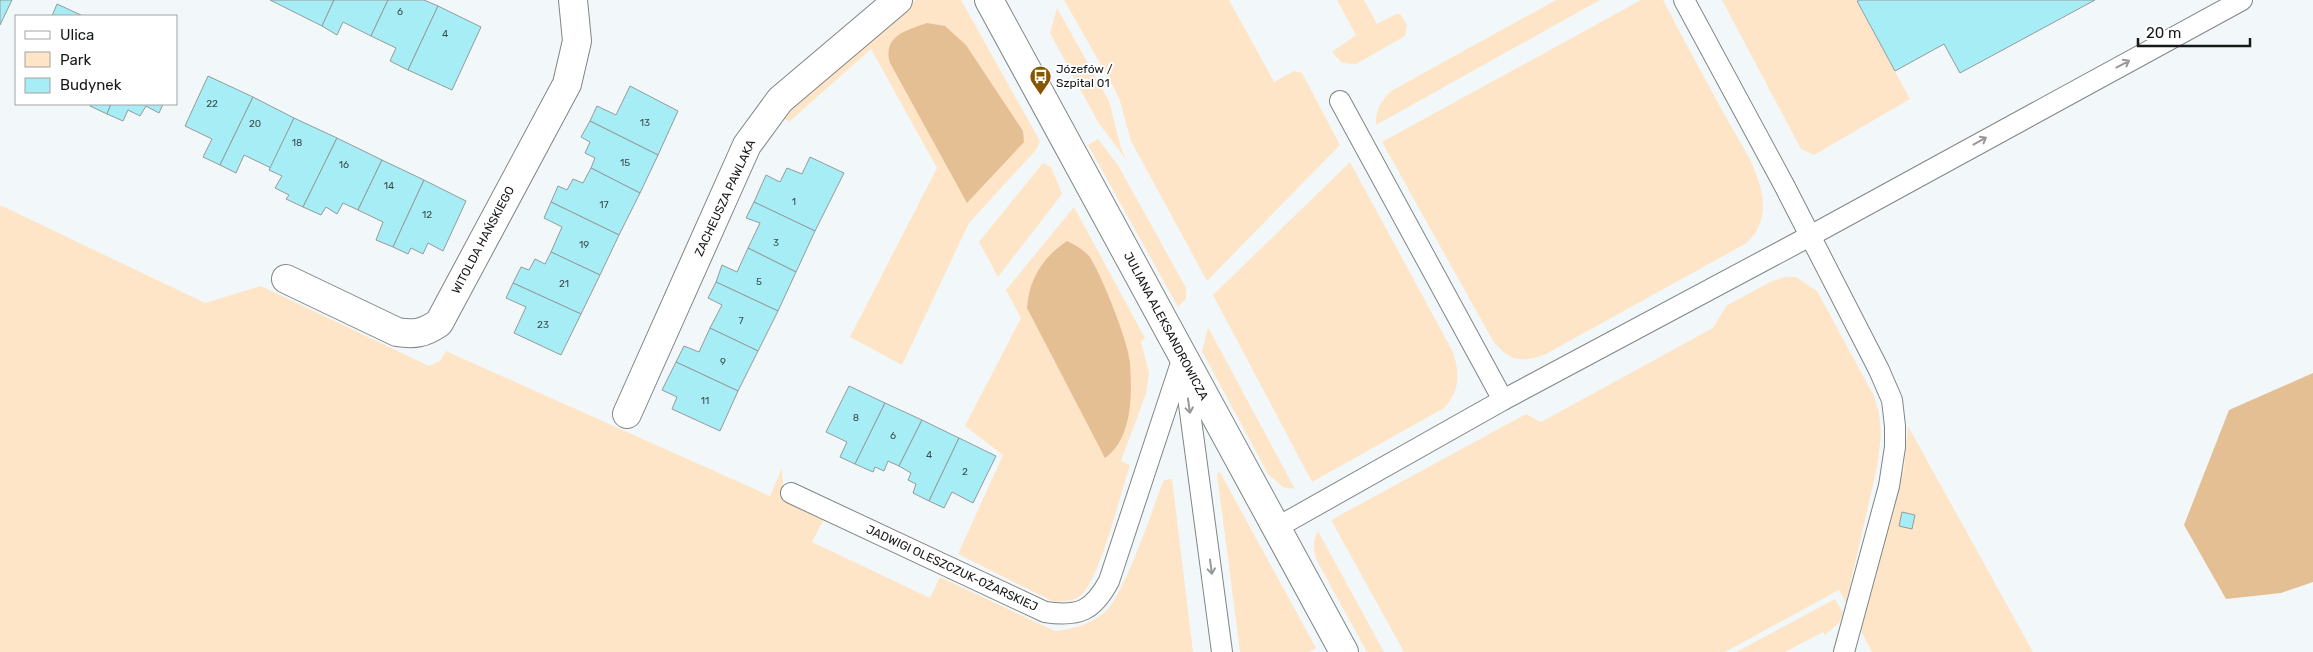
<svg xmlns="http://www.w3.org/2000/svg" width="2313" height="652" viewBox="0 0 2313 652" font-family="Rubik,sans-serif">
<rect width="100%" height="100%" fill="#f2f8f9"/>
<g fill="#fee5c8">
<path d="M916 0H961L1040 141 1036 150 969 223 902 365 850 337 937 168 871 49 789 122 783 118 786 112Z"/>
<path d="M1064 0H1229L1274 82 1294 71 1302 73 1340 145 1207 281 1131 141 1120 101 1113 86Z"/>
<path d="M1337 0H1364L1377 24 1396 14H1400L1407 25 1405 36 1356 64 1342 63 1332 52 1356 35Z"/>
<path d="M1556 0H1600L1376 125C1375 111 1381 101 1391 91Z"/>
<path d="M1641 0H1663C1684 40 1706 81 1728 121 1740 142 1756 165 1761 190 1766 211 1762 230 1745 244L1544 355C1520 363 1509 361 1493 341L1382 142Z"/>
<path d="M1722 0H1856L1910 99 1814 155 1801 149Z"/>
<path d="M1057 8 1109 101 1121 148 1127 161 1098 122 1050 33Z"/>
<path d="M1098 139 1118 165 1186 288V299L1178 307 1088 145Z"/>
<path d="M1350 162 1453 352C1460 374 1460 391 1444 408L1312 482 1213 295Z"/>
<path d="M1043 163 1051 167 1062 194 998 277 979 242Z"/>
<path d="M0 205 205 303 261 286 429 366 440 361 446 351 770 496 782 468 784 501 824 519 812 542 930 598 940 577 1055 631C1074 629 1089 625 1104 613 1125 595 1152 509 1164 480L1172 479 1193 652H0Z"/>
<path d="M1074 207 1145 338 1141 342 1149 373 1146 394 1121 461 1130 465C1121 492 1100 579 1081 595 1073 602 1062 602 1052 601L958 554 1003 455 965 426 1021 318 1006 290Z"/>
<path d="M1785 277H1796L1817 291 1874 396 1879 413 1881 435 1877 467 1846 603 1839 590 1725 652H1404L1331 520 1526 414 1541 422 1713 328 1726 306 1770 282Z"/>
<path d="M1208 327 1295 489 1283 487 1268 474 1202 351Z"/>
<path d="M1908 426 2033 652H1872L1861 631 1897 486 1904 469Z"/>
<path d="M1219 472 1221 474 1316 648 1309 652H1240L1217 474Z"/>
<path d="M1318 531 1384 652H1367L1317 561C1313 550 1312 541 1318 531Z"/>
<path d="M1835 599 1843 613 1839 623 1825 635 1823 632 1785 652H1736Z"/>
</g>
<g fill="#e4bf94">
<path d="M927 23 945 26 966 45 1023 131 1024 142 967 203 890 63C882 36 907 30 927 23Z"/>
<path d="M1067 241C1075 245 1083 249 1089 256 1101 273 1129 343 1130 363 1132 394 1133 438 1105 458L1027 308C1029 279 1043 257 1067 241Z"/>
<path d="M2313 373V582L2281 593 2226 599 2184 525 2229 410Z"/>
</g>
<g fill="#a6edf6" stroke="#959b9b">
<path d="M0 0H12L0 25Z"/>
<path d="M270 0H334L322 26Z"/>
<path d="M334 0H388L371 36 343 22 337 35 322 26Z"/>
<path d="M388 0H424L438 6 408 70 390 61 396 48 371 36Z"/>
<path d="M1859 0H2095L1960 73 1944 44 1895 71 1857 1Z"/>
<path d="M57 4 83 16H52Z"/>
<path d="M438 6 481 27 452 90 408 70Z"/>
<path d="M208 76 253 97 220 165 203 157 212 139 185 126Z"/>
<path d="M630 86 678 111 658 155 590 121 597 106 616 115Z"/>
<path d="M253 97 294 118 271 168 244 155 236 173 220 165Z"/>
<path d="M91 104H111L107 114 90 106Z"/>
<path d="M111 104H163L159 113 146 106 140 116 128 110 123 121 107 114Z"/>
<path d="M294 118 337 138 303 207 286 199 289 195 275 188 282 176 269 170Z"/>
<path d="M590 121 658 155 640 193 591 168 595 158 585 153 590 142 581 137Z"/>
<path d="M337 138 382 160 358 210 343 203 337 214 326 207 321 215 303 207Z"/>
<path d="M810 157 844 173 815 231 754 202 766 175 780 182 787 168 802 174Z"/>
<path d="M382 160 424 180 393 247 376 240 383 222 358 210Z"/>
<path d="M591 168 640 193 619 235 551 202 558 186 567 190 573 179 583 183Z"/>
<path d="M424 180 466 201 443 251 428 243 423 254 411 248 408 254 393 247Z"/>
<path d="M551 202 619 235 600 275 551 252 562 227 544 218Z"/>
<path d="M754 202 815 231 796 272 748 248 760 223 746 218Z"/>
<path d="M748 248 796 272 778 311 716 282 722 265 737 272Z"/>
<path d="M551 252 600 275 581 314 513 283 521 267 529 270 535 259 545 264Z"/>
<path d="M716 282 778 311 758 351 710 328 722 305 708 298Z"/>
<path d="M513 283 581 314 561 355 514 333 526 307 506 298Z"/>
<path d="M710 328 758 351 738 391 676 362 684 346 699 352Z"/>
<path d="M676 362 738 391 720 431 672 409 677 397 662 390Z"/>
<path d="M849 386 885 403 855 464 840 457 847 442 826 432Z"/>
<path d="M885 403 922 420 899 466 888 461 884 471 875 467 873 472 855 464Z"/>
<path d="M922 420 959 438 929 501 913 493 916 484 908 480 911 473 899 466Z"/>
<path d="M959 438 996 456 973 503 952 492 944 508 929 501Z"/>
<path d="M1902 512 1915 515 1912 529 1899 526Z"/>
</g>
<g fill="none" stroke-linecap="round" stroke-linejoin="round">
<defs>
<g id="lane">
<path d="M1684 0 1784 185 1879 370 1892 400 1895 426V447L1889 486 1844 652"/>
<path d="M1340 101 1503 400"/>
<path d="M1184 367 1222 652"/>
<path d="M791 493 1045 612C1079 617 1093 611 1109 581L1183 357"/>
<path d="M1276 528 1503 400 1810 236 2242 0"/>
</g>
<g id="street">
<path d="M989 0 1344 652"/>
<path d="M286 279 397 332C415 335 424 333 439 323L567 84 577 41 573 0"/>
<path d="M627 414 747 145 780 100 898 0"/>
</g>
</defs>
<use href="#lane" stroke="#808586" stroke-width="22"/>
<use href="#street" stroke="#808586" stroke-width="30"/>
<use href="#lane" stroke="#fff" stroke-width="20"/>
<use href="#street" stroke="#fff" stroke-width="28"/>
</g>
<defs><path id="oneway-shaft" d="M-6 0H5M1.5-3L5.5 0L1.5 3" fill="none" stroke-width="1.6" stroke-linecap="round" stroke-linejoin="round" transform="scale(1.25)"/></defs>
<g stroke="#979898">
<use href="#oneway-shaft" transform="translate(2123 64) rotate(-28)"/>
<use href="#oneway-shaft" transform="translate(1980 141) rotate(-29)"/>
<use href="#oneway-shaft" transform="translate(1189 406) rotate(82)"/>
<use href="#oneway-shaft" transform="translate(1211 567) rotate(82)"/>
</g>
<defs>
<symbol id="bus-pin" viewBox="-11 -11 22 30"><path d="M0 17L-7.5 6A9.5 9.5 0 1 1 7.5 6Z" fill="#885600" stroke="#fff"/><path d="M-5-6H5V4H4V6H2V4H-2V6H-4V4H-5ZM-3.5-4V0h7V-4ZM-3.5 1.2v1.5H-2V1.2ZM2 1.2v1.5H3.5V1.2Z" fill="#fff"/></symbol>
</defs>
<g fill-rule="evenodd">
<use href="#bus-pin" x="1028" y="64" width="25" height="34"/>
</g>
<g text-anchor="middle" stroke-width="4" stroke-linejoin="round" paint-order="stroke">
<g font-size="10" fill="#3b4e50">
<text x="400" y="15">6</text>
<text x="445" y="37">4</text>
<text x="212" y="107">22</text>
<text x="645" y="126">13</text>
<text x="255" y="127">20</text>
<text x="297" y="146">18</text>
<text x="625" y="166">15</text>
<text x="344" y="168">16</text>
<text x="389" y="189">14</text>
<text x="794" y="205">1</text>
<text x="604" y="208">17</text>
<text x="427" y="218">12</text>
<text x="776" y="246">3</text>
<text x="584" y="248">19</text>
<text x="759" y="285">5</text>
<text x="564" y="287">21</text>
<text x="741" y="324">7</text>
<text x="543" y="328">23</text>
<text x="723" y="365">9</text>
<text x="705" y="404">11</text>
<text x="856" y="421">8</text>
<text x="893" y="439">6</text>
<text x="929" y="458">4</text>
<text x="965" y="475">2</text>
</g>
<g font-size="12" fill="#171919" stroke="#fff" text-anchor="start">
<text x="1056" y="73">Józefów /<tspan x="1056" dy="14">Szpital 01</tspan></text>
</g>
<g font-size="12" fill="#171919" stroke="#fff">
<text transform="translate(725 198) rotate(-65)" y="4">ZACHEUSZA PAWLAKA</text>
<text transform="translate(483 240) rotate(-62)" y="4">WITOLDA HAŃSKIEGO</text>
<text transform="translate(1166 326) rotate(62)" y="4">JULIANA ALEKSANDROWICZA</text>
<text transform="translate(952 568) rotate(25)" y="4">JADWIGI OLESZCZUK-OŻARSKIEJ</text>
</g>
</g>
<rect x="15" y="15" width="162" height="90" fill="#ffffff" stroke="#a2a3a3"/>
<rect x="25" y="31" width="25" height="8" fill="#ffffff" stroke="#a2a3a3"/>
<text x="60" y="40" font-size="15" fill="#171919">Ulica</text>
<rect x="25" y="52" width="25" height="15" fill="#fee5c8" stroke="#a2a3a3"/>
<text x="60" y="65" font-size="15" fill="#171919">Park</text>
<rect x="25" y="78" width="25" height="15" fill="#a6edf6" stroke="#a2a3a3"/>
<text x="60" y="90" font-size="15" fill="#171919">Budynek</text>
<path d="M2138 38v8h112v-8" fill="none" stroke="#171919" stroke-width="2.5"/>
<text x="2146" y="38" font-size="15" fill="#171919" stroke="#ffffff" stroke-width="4" paint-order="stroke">20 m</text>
</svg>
